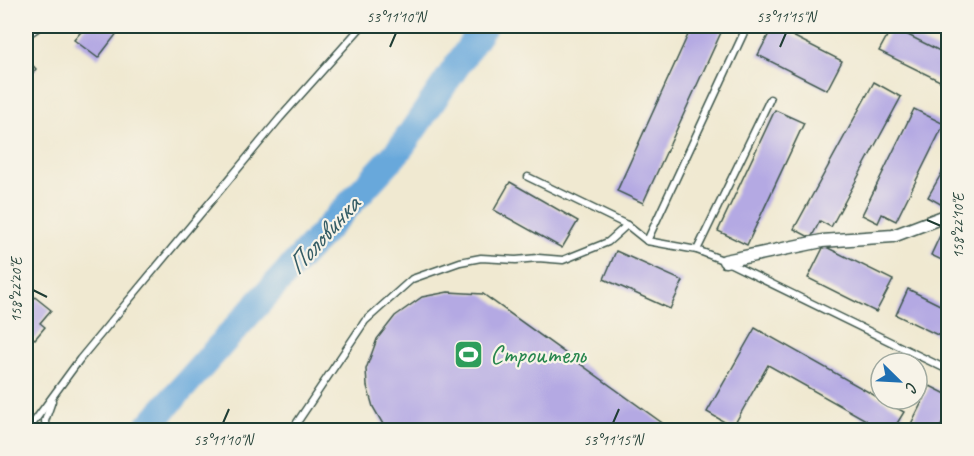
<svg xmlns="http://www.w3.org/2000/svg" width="974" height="456" viewBox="0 0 974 456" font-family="Caveat,sans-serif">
<rect width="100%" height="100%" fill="#f7f3e8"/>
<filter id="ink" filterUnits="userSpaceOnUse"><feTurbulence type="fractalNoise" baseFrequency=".0167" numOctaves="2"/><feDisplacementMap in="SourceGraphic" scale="12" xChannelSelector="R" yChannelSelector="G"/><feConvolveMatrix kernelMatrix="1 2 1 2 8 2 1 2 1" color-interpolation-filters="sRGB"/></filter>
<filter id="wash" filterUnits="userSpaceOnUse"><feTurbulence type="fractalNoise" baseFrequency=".008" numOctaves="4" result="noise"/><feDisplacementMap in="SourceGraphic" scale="24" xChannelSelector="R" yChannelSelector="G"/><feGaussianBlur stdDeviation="1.35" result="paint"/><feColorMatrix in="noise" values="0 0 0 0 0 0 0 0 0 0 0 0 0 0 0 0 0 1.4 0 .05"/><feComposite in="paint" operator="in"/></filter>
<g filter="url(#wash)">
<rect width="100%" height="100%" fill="#f0e9d1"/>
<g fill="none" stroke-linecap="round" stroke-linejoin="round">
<path stroke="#68a8db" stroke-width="27" d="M145 430 242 321 400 149 484 26"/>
</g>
<g id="blocks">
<g fill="#b4a9e3">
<path d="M86 26H110L118 32 98 58 74 40Z"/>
<path d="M692 26H724L643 203 617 191Z"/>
<path d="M773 26 842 61 827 90 758 55Z"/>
<path d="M892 27 948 55V85L879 51Z"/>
<path d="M26 58 36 69 26 81Z"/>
<path d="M874 82 901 97 831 227 820 221 811 238 794 229Z"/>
<path d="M914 109 944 124 896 221 882 214 878 223 862 215Z"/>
<path d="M775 110 804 123 747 245 718 231Z"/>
<path d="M948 162V199L944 206 928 197Z"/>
<path d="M510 182 578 221 562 248 494 210Z"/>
<path d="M943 229 948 232V263L931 255Z"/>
<path d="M824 246 893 280 876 312 808 278Z"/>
<path d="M616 251 683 281 670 309 604 279Z"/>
<path d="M908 289 948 309V340L896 315Z"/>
<path d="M26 290 51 310 40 323 45 327 35 339 29 336 26 340Z"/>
<path d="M448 292 483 294 672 430H390L384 426 373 407 367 386 366 369 377 339 395 316 422 297Z"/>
<path d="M755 328 904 412 893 430H860L866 420 768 365 733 427 707 412Z"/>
<path d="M930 386 948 395V411L939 430H908Z"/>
</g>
</g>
</g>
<g filter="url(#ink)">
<use href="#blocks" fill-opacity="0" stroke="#3e574c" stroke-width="1.5"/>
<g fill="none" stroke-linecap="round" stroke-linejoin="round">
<defs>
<g id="lane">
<path d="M946 26 948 27"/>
<path d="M528 177 627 225"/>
<path d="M647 241 747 26"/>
<path d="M697 250 770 99"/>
<path d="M28 430 80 359 280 118 362 26"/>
<path d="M46 430 45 421 52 401"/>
<path d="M292 430 365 321 412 279 460 262 481 258 516 260 538 258 563 260 608 242 627 225 647 241 697 250 725 261 948 370"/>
</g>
<g id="street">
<path d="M26 32 35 26"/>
<path d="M725 261 822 241 893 236 948 215"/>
</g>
</defs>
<use href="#lane" stroke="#3e574c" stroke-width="9"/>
<use href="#street" stroke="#3e574c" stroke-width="15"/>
<use href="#lane" stroke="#fff" stroke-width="6"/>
<use href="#street" stroke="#fff" stroke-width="12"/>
</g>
</g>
<path fill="none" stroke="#1f3d34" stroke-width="2" d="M390 47 396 33M780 47 786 33M927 220 941 226M33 290 47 297M223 423 229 409M613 423 619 409"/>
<defs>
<symbol id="stadium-square" viewBox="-11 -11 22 22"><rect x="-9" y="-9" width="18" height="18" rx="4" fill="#2e9e5b" stroke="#f7f3e8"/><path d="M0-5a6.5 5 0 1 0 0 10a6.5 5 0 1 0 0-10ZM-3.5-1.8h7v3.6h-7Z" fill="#fff"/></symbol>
</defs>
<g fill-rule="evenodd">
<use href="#stadium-square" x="452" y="338" width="33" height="33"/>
</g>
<g text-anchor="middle" stroke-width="4.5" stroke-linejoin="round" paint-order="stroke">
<g font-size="26" fill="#27864d" stroke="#f7f3e8" text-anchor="start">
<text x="490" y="363">Строитель</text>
</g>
<g font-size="27" font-style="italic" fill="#355d66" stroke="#f7f3e8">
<text transform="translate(323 235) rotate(-48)" y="9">Половинка</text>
</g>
</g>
<rect width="974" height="456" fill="none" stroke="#f7f3e8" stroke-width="66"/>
<g transform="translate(899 381) rotate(114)"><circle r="28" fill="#f7f3e8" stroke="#a1aaa0" stroke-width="1.5"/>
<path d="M0-4.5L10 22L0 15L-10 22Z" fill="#1f6fb2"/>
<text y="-9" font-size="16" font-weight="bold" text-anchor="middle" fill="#1f3d34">С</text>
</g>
<rect x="33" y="33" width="908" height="390" fill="none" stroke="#1f3d34" stroke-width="2"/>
<g font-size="15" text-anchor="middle" fill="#1f3d34">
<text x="396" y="22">53°11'10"N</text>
<text x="786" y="22">53°11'15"N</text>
<text transform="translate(958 226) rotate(-90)" y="5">158°22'10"E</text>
<text transform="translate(16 290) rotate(-90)" y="5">158°22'20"E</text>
<text x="223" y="445">53°11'10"N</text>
<text x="613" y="445">53°11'15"N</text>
</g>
</svg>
